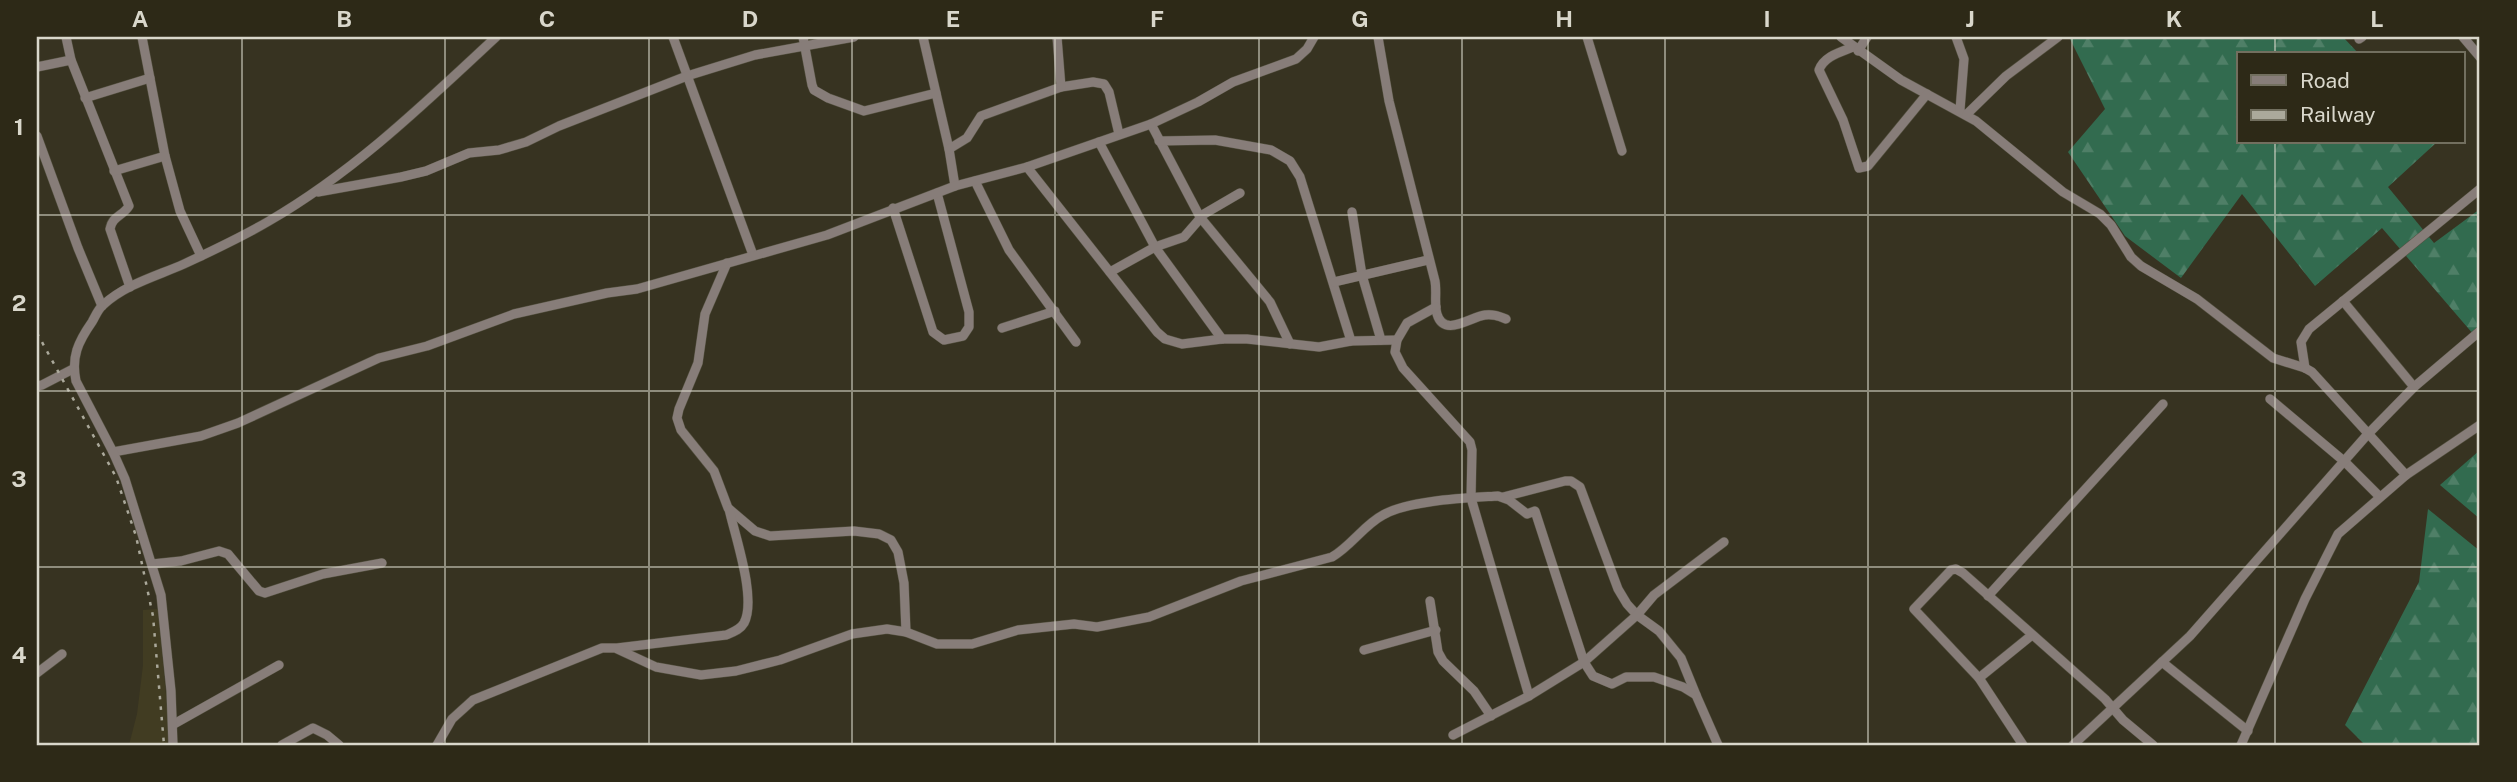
<svg xmlns="http://www.w3.org/2000/svg" width="2517" height="782" viewBox="0 0 2517 782" font-family="'Public Sans',sans-serif">
<defs>
<pattern id="forest-firs" width="22" height="20" patternUnits="userSpaceOnUse" patternTransform="scale(1.75)"><rect width="22" height="20" fill="#326b4f"/><path d="M5 1l3.5 6h-7zM16 11l3.5 6h-7z" fill="#4f7f67"/></pattern>
</defs>
<rect width="100%" height="100%" fill="#373321"/>
<path fill="#413c22" d="M158 609 168 717V745H129L137 714 143 665V610Z"/>
<g fill="url(#forest-firs)">
<path d="M2069 37H2343L2359 54H2239V142H2437L2388 187 2434 243 2480 209V342L2382 228 2315 286 2242 194 2181 278 2125 236 2068 152 2105 109Z"/>
<path d="M2480 450V519L2440 485Z"/>
<path d="M2428 509 2480 551V745H2365L2345 725 2419 582Z"/>
</g>
<g fill="none" stroke-linecap="round" stroke-linejoin="round">
<defs>
<g id="street">
<path d="M66 37 71 60 129 206C123 216 112 216 110 229L130 287"/>
<path d="M142 37 165 156 180 211 201 256"/>
<path d="M673 37 753 255"/>
<path d="M803 37 812 85 814 90 828 98 864 111 936 93"/>
<path d="M923 37 949 149 955 186"/>
<path d="M1057 37 1061 87 1093 82 1104 84 1109 92 1119 134"/>
<path d="M1378 37 1389 101 1435 281C1437 292 1434 304 1437 314 1444 338 1470 317 1485 315 1493 314 1498 316 1506 319"/>
<path d="M1587 37 1622 151"/>
<path d="M1841 37 1901 80 1976 121 2063 192 2100 214 2111 225 2131 257 2141 266 2197 299 2273 358 2305 368 2312 372 2406 475"/>
<path d="M1956 37 1964 59 1960 110"/>
<path d="M2463 37 2480 57"/>
<path d="M2359 39 2362 37"/>
<path d="M1853 47C1841 52 1824 56 1819 70L1843 120 1859 168 1868 166 1927 94"/>
<path d="M1858 51 1867 37"/>
<path d="M37 67 71 60"/>
<path d="M85 98 150 78"/>
<path d="M1967 114 2006 76 2058 37"/>
<path d="M1151 124 1200 217 1270 302 1290 344"/>
<path d="M37 136 78 248 102 306"/>
<path d="M1159 141 1215 140 1271 150 1290 161 1300 177 1351 341"/>
<path d="M1099 142 1155 247 1222 339"/>
<path d="M949 149 967 138 981 116 1061 87"/>
<path d="M1027 167 1157 332 1165 339 1182 344 1222 339H1247L1319 347 1351 341 1397 340"/>
<path d="M114 171 165 156"/>
<path d="M975 181 1009 250 1076 342"/>
<path d="M318 192 401 177 426 171 469 153 499 150 526 142 559 126 687 76 755 55 854 37"/>
<path d="M893 208 933 332 944 340 963 336 969 327V312L937 193"/>
<path d="M1352 212 1362 275 1381 340"/>
<path d="M727 263 705 314 698 363 679 409 677 418 681 430 714 471 728 508 755 531 770 536 854 531 879 534 891 540 898 552 904 583 906 632"/>
<path d="M1110 272 1155 247 1184 237 1204 214 1240 193"/>
<path d="M1334 282 1428 260"/>
<path d="M2343 301 2414 387"/>
<path d="M1436 307 1407 323 1397 340 1395 352 1403 368 1470 442 1472 450 1471 498 1529 696"/>
<path d="M1002 328 1055 311"/>
<path d="M2305 368 2301 342 2309 329 2480 189"/>
<path d="M37 386 42 385 73 369"/>
<path d="M2270 399 2345 462 2380 497"/>
<path d="M113 452 201 436 238 423 379 358 427 346 514 314 607 293 637 289 827 235 955 186 1027 167 1151 124 1198 102 1233 82 1296 59 1307 49 1314 37"/>
<path d="M1503 497 1565 481H1571L1580 487 1618 589 1627 604 1637 615 1659 631 1681 658 1696 695"/>
<path d="M152 564 181 561 219 551 228 554 259 591 265 593 323 574 382 563"/>
<path d="M1988 596 2163 404"/>
<path d="M1430 601 1438 652 1443 661 1474 691 1491 716"/>
<path d="M617 648 726 635C733 632 740 630 744 623 757 599 735 536 729 509"/>
<path d="M1364 650 1436 630"/>
<path d="M2162 662 2248 731"/>
<path d="M37 673 62 654"/>
<path d="M1979 678 2032 635"/>
<path d="M174 724 279 665"/>
<path d="M1453 735 1529 696 1584 662 1637 615 1654 595 1724 542"/>
<path d="M173 745 171 691 161 595 125 479 113 452 76 381C71 357 78 342 92 322 95 317 98 309 103 305 126 284 157 276 184 264 212 251 242 237 269 221 355 171 424 104 496 37"/>
<path d="M282 745 313 728 327 735 339 745"/>
<path d="M437 745 452 719 473 700 602 648H615L656 667 701 675 736 671 780 660 852 634 887 629 906 632 937 644H972L1018 630 1074 624 1097 627 1149 617 1241 581 1332 557C1351 546 1364 525 1383 515 1409 500 1467 498 1498 496L1509 500 1527 514 1535 511 1584 662 1593 676 1612 684 1626 677H1654L1683 687 1696 695 1718 745"/>
<path d="M2023 745 1979 678 1914 609 1951 570 1956 569 1963 573 2105 699 2123 720 2153 745"/>
<path d="M2073 745 2190 636 2367 435 2414 387 2480 331"/>
<path d="M2241 745 2305 599 2338 534 2406 475 2480 425"/>
</g>
</defs>
<use href="#street" stroke="#545140" stroke-width="10"/>
<use href="#street" stroke="#877d79" stroke-width="9"/>
<path stroke="#aba99b" stroke-width="2.5" stroke-dasharray="3.5 7" stroke-linecap="butt" d="M37 333 116 477 136 536 153 616 164 745"/>
</g>
<path fill="none" stroke="#d9d7cb" stroke-width="2" stroke-opacity="0.55" d="M242 37V745M445 37V745M649 37V745M852 37V745M1055 37V745M1259 37V745M1462 37V745M1665 37V745M1868 37V745M2072 37V745M2275 37V54M2275 142V745M37 215H2480M37 391H2480M37 567H2480"/>
<rect width="2517" height="782" fill="none" stroke="#2d2917" stroke-width="77"/>
<rect x="2237" y="52" width="228" height="91" fill="#2d2917" stroke="#726f5f" stroke-width="2"/>
<rect x="2251" y="75" width="35" height="10" fill="#877d79" stroke="#726f5f" stroke-width="2"/>
<text x="2300" y="88" font-size="21" fill="#d9d7cb">Road</text>
<rect x="2251" y="110" width="35" height="10" fill="#aba99b" stroke="#726f5f" stroke-width="2"/>
<text x="2300" y="122" font-size="21" fill="#d9d7cb">Railway</text>
<rect x="38" y="38" width="2440" height="706" fill="none" stroke="#d9d7cb" stroke-width="2.5"/>
<g font-size="23" text-anchor="middle" font-weight="bold" fill="#d9d7cb">
<text x="140" y="27">A</text>
<text x="344" y="27">B</text>
<text x="547" y="27">C</text>
<text x="750" y="27">D</text>
<text x="953" y="27">E</text>
<text x="1157" y="27">F</text>
<text x="1360" y="27">G</text>
<text x="1564" y="27">H</text>
<text x="1767" y="27">I</text>
<text x="1970" y="27">J</text>
<text x="2174" y="27">K</text>
<text x="2377" y="27">L</text>
<text x="19" y="135">1</text>
<text x="19" y="311">2</text>
<text x="19" y="487">3</text>
<text x="19" y="663">4</text>
</g>
</svg>
